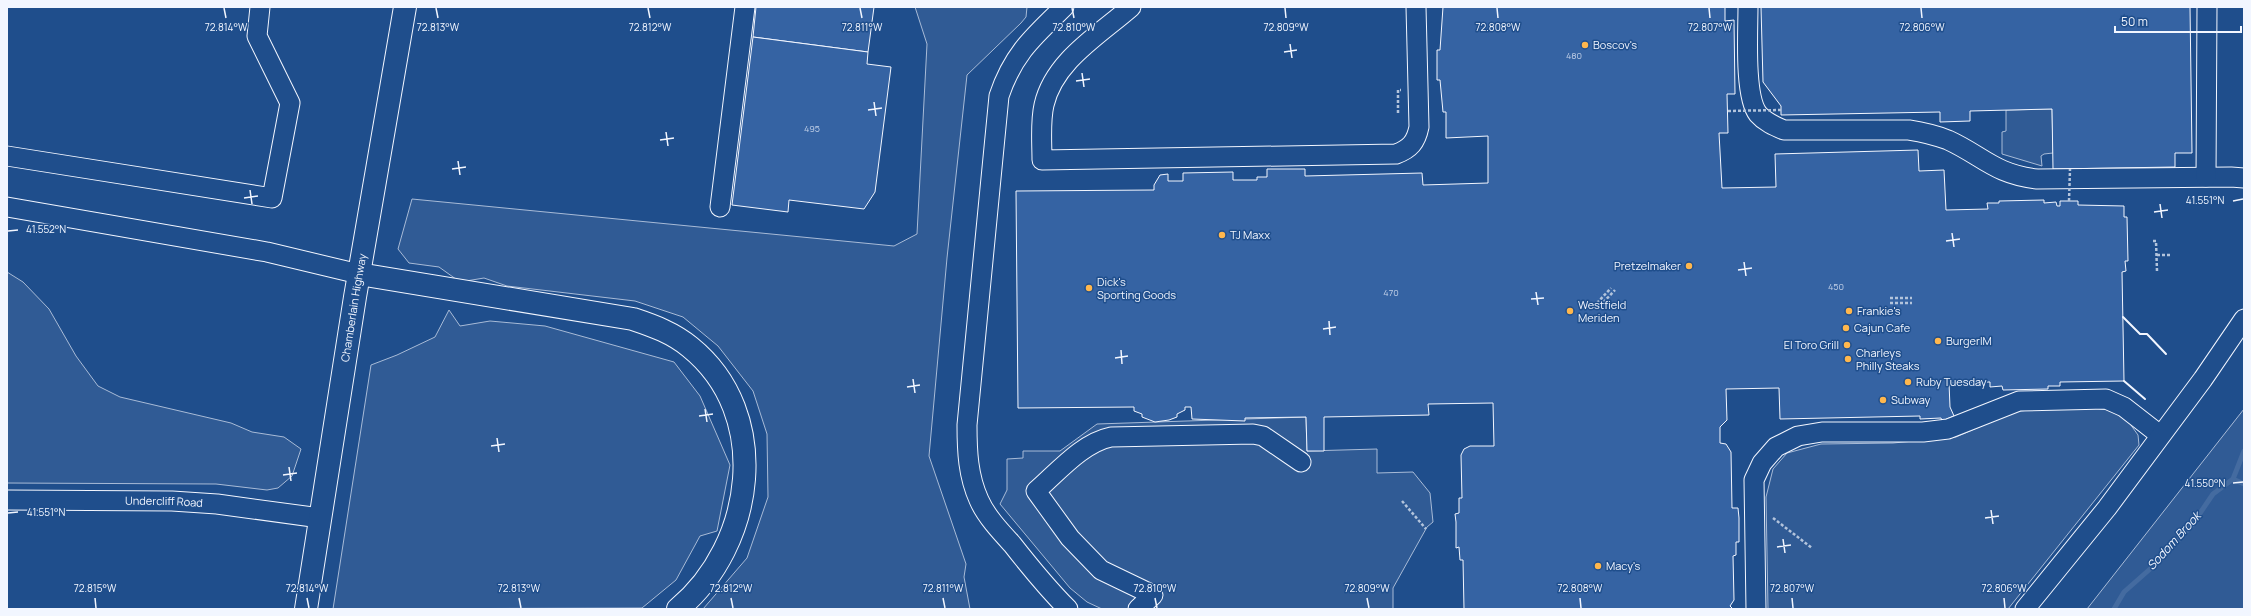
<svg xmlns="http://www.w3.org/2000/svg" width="2251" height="616" viewBox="0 0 2251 616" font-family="Manrope,sans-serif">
<rect width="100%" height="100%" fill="#1f4e8c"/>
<g fill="#305b95" stroke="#a8bbd7">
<path d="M915 7H1027L1026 17 1021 23 967 75 947 258 929 456 966 564 964 577 970 609H703L747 558 768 497 767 434 753 391 718 346 683 317 635 301 507 286 484 278 460 282 439 267 409 263 398 249 412 199 894 246 917 234 927 44Z"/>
<path d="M2052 109 2053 153 2044 154 2041 156 2042 166 2002 154V132L2006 131V110Z"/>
<path d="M7 272 23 282 49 309 76 356 98 386 120 397 231 423 252 432 284 437 301 449 292 476 278 488 267 490 216 484 7 483Z"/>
<path d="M449 310 460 326 490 321 545 326 674 362 700 396 730 465 717 531 700 536 676 580 642 608 333 609 371 365 397 355 435 337Z"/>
<path d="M2094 408 2110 410 2128 421 2138 435 2139 445 2008 609H1768L1766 497 1773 469 1787 453 1821 444 1893 443 1956 437 2014 412 2036 409Z"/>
<path d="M2244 409V609H2087Z"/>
<path d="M1306 417 1307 451 1377 449V473L1413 472 1430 493 1433 522 1427 527 1393 588V609H1102L1087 602 1070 588 1000 504 1007 490V459L1023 458V451H1060L1097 424Z"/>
</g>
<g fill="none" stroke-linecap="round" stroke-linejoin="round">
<g stroke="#446ba0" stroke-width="5">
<path d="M2233 479 2244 484"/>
<path d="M2114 609 2124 592 2158 562 2192 525 2213 494 2233 479 2244 451"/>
</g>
</g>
<g fill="#3563a3" stroke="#f2f6ff">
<path d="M756 7H874L868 52 753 37Z"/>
<path d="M1443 7H1725V21L1734 20 1735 94H1727L1728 133H1719L1722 188 1776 187 1775 154 1918 150 1919 171 1944 170 1946 210 1988 209 1987 203H1999V201L2044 200V203L2056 202 2057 206H2060V201H2078V205L2124 206V217H2127L2128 261H2125L2126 271 2122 272 2124 381 2060 382V386H2048V389L2003 390 2002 386 1990 387V382L1949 383 1950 407 1954 416 1942 421 1941 418 1920 419V416L1780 419 1779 388 1726 389 1727 420 1720 427V443L1726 444 1731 452 1732 508H1738L1739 518V542H1736V555L1733 556 1734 600 1730 606 1733 609H1464L1463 560H1460L1459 547 1456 548V522L1455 514 1459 513V498H1462L1461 455 1464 449 1470 446H1494L1493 403 1428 404 1429 415 1324 417V451H1307L1306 417 1245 418V421L1192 419 1191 407H1185V410L1177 414V417L1169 420 1155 422 1142 417V414L1134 411V407L1018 408 1016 191 1154 190V185L1160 175 1168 174V181H1183V173L1233 172V180H1257V177H1267V169H1305V176L1422 173 1423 185 1488 183V136L1446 138V112H1443L1440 80H1437V50H1440Z"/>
<path d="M1761 7H2190L2192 153H2175V167L2053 169 2052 109 1970 111V121L1940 122V112L1781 115V106L1763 82Z"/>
<path d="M753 37 868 52 867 64 891 67 875 192 864 209 789 200 788 212 732 205Z"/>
</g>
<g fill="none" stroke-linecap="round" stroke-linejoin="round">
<defs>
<g id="minor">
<path d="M1064 7C1033 37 1013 54 999 96L967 425C967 451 968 476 979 500 986 516 1000 531 1012 544 1030 567 1048 589 1068 609"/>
<path d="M1131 7C1099 35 1054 61 1044 105 1040 122 1042 143 1042 160L1396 154C1410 149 1416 142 1419 127L1416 7"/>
<path d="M1748 7C1748 31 1744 96 1758 114 1765 122 1774 126 1784 130H1909C1922 132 1935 135 1948 140 1983 156 1994 174 2037 179L2231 177 2244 178"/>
<path d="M7 156 272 198 290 103 257 36 260 7"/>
<path d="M2206 177 2207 7"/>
<path d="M7 207 267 252 359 274"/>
<path d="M720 207 745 7"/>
<path id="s1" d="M7 500 172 501 217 504 320 518"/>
<path d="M1138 609 1153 595 1101 570 1070 538 1036 491C1058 472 1082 443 1111 437L1253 434 1263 436 1301 462"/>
<path d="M1756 609 1754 480 1762 463 1776 447 1798 436 1822 432H1923L1948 429 2019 401 2106 399 2124 407 2160 435"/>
<path d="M2025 609 2107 508 2203 379 2244 319"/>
</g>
<g id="major">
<path id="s2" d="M306 609 355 297 405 7"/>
</g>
<path id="highway" d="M359 274 633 319C654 326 673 333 690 347 773 414 755 545 678 609"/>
</defs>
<use href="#minor" stroke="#f2f6ff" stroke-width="21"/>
<use href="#major" stroke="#f2f6ff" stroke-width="24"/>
<use href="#highway" stroke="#f2f6ff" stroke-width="24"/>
<g stroke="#b3c4dc" stroke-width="2.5" stroke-dasharray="3 2" stroke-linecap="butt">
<path d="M1398 113V90H1401"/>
<path d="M2153 241H2156L2157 271"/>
<path d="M2157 255H2170"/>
<path d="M1890 298H1912"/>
<path d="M1597 303 1611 288"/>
<path d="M1890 303H1912"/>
<path d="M1600 306 1615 290"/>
<path d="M1402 501 1426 529"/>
<path d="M1773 518 1812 548"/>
</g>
<use href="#minor" stroke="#1f4e8c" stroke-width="19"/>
<use href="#major" stroke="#1f4e8c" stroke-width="22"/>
<use href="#highway" stroke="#1f4e8c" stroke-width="22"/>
<g stroke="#b3c4dc" stroke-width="2.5" stroke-dasharray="3 2" stroke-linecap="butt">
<path d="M1728 111 1781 110"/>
<path d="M2069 201 2070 169"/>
</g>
<g stroke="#f2f6ff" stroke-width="2">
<path d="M2123 317 2140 334H2147L2166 354"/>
<path d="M2124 381 2145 399"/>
</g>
</g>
<path fill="none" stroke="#f2f6ff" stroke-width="1.5" d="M224 8 226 18M436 8 438 18M648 8 650 18M860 8 862 18M1072 8 1074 18M1285 8 1286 18M1497 8 1498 18M1709 8 1710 18M1921 8 1922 18M1290 44 1292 58M1284 52 1297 50M1082 73 1084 87M1076 81 1090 79M874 102 876 116M868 110 882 108M666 132 668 146M660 140 674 138M458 161 460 175M452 169 466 167M250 190 252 204M244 198 258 196M2233 201 2243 199M2160 204 2162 218M2154 212 2168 210M8 231 18 230M1952 233 1954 247M1946 241 1960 239M1744 262 1746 276M1738 270 1752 268M1536 292 1538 305M1531 299 1544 298M1329 321 1330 335M1323 329 1336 327M1121 350 1122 364M1115 358 1128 356M913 379 915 393M907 387 920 385M705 409 707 422M699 416 713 414M497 438 499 452M491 446 505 444M289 467 291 481M283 475 297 473M2233 483 2243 482M1991 510 1993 524M8 513 18 512M1985 518 1999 516M1783 539 1785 553M1777 547 1791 545M95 598 96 608M307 598 309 608M519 598 521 608M731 598 733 608M943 598 945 608M1155 598 1157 608M1367 598 1369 608M1580 598 1581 608M1792 598 1793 608M2004 598 2005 608"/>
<g fill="#ffb74d" stroke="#1f4e8c" stroke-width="1.5">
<circle cx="1585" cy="45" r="4"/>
<circle cx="1222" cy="235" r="4"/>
<circle cx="1689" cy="266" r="4"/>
<circle cx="1089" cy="288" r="4"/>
<circle cx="1570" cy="311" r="4"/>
<circle cx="1849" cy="311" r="4"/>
<circle cx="1846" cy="328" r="4"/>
<circle cx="1938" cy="341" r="4"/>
<circle cx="1847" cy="345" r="4"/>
<circle cx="1848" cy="359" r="4"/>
<circle cx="1908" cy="382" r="4"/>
<circle cx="1883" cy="400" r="4"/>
<circle cx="1598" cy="566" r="4"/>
</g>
<g text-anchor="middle" stroke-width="3" stroke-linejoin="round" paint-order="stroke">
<g font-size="9" fill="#c3d1e8">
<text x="1574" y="59">480</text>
<text x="812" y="132">495</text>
<text x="1836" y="290">450</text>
<text x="1391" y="296">470</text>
</g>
<g font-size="11" fill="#f2f6ff" stroke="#1f4e8c" text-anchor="start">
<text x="1593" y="49">Boscov's</text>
<text x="1230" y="239">TJ Maxx</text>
<text x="1681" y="270" text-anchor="end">Pretzelmaker</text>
<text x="1097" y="286">Dick's<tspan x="1097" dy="13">Sporting Goods</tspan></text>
<text x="1578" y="309">Westfield<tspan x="1578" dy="13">Meriden</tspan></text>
<text x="1857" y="315">Frankie's</text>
<text x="1854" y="332">Cajun Cafe</text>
<text x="1946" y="345">BurgerIM</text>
<text x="1839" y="349" text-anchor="end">El Toro Grill</text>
<text x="1856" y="357">Charleys<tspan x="1856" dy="13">Philly Steaks</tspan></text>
<text x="1916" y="386">Ruby Tuesday</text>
<text x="1891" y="404">Subway</text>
<text x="1606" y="570">Macy's</text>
</g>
<g font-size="11" fill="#f2f6ff" stroke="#1f4e8c">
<text dy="4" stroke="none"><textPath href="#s2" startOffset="305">Chamberlain Highway</textPath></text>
<text dy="4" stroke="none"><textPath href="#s1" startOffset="157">Undercliff Road</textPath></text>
</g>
<g font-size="12" font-style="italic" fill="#f2f6ff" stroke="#1f4e8c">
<text transform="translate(2174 541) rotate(-48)" y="4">Sodom Brook</text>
</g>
</g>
<g font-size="10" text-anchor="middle" fill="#f2f6ff" stroke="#1f4e8c" stroke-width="3" stroke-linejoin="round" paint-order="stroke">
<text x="226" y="31">72.814°W</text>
<text x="438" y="31">72.813°W</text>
<text x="650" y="31">72.812°W</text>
<text x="862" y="31">72.811°W</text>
<text x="1074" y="31">72.810°W</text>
<text x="1286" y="31">72.809°W</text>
<text x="1498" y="31">72.808°W</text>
<text x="1710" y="31">72.807°W</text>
<text x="1922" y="31">72.806°W</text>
<text x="2205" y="204">41.551°N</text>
<text x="46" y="233">41.552°N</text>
<text x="2205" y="487">41.550°N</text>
<text x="46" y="516">41.551°N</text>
<text x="95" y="592">72.815°W</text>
<text x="307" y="592">72.814°W</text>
<text x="519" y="592">72.813°W</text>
<text x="731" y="592">72.812°W</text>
<text x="943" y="592">72.811°W</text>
<text x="1155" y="592">72.810°W</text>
<text x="1367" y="592">72.809°W</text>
<text x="1580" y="592">72.808°W</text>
<text x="1792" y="592">72.807°W</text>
<text x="2004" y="592">72.806°W</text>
</g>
<rect width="2251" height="616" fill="none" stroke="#f2f6ff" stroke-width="16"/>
<path d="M2115 26v6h126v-6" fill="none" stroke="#f2f6ff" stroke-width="2"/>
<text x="2121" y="26" font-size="12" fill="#f2f6ff" stroke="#1f4e8c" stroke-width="3" paint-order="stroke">50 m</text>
</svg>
